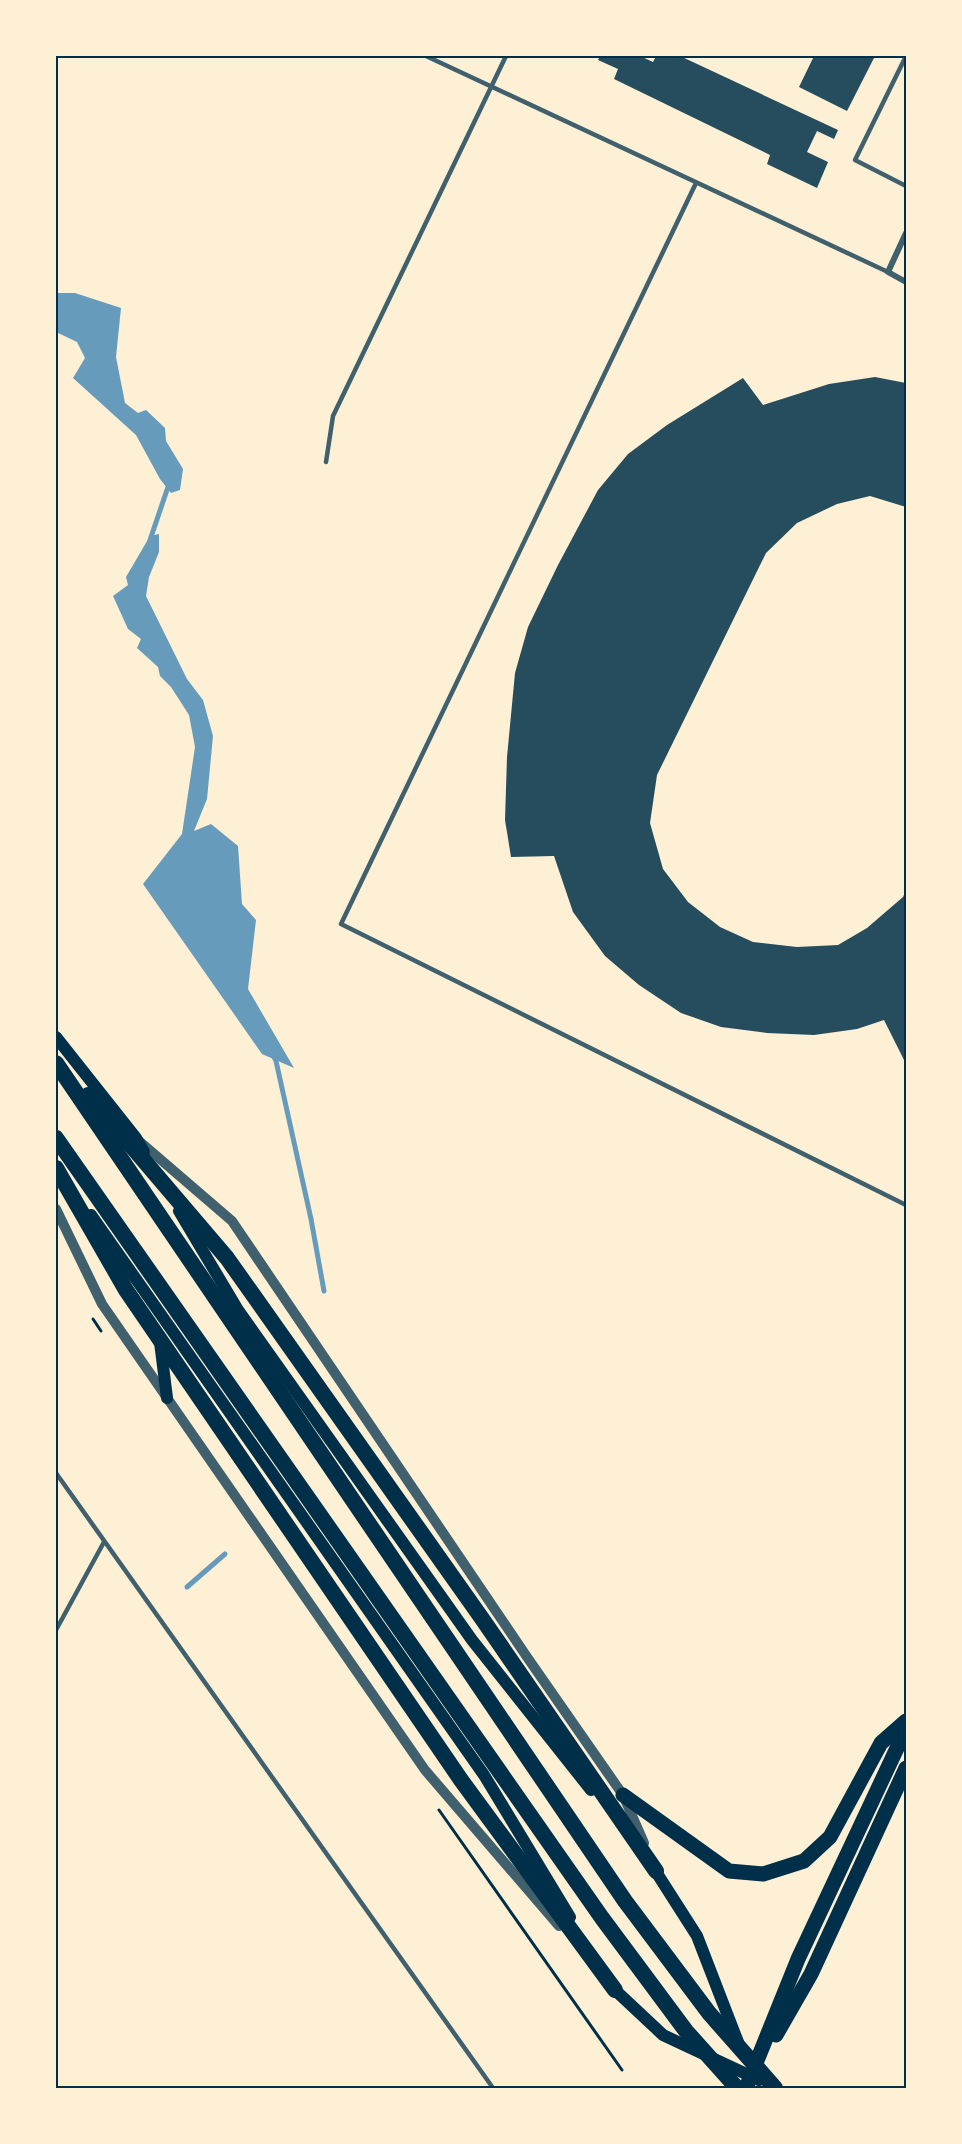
<svg xmlns="http://www.w3.org/2000/svg" width="962" height="2144" viewBox="0 0 962 2144" font-family="Literata,serif">
<rect width="100%" height="100%" fill="#fdf0d5"/>
<g fill="#669bbc">
<path d="M56 293H75L121 308 116 357 125 403 138 413 146 410 165 428 166 441 183 469 180 490 171 493 160 479 136 435 73 378 85 358 77 342 56 332Z"/>
<path d="M159 534V552L149 577 146 596 187 679 203 700 213 736 207 799 194 831 211 824 238 846 242 904 256 920 248 989 294 1068 262 1054 143 884 182 834 195 747 189 715 171 687 160 676 158 667 137 648 141 639 128 629 113 596 128 585 126 577 150 536Z"/>
</g>
<g fill="none" stroke-linecap="round" stroke-linejoin="round">
<g stroke="#669bbc" stroke-width="5">
<path d="M150 540 169 484"/>
<path d="M273 1055 276 1061 311 1219 324 1291"/>
<path d="M187 1587 225 1554"/>
</g>
</g>
<g fill="#264d5e">
<path d="M600 56H640L653 62 656 56H680L838 130 834 139 817 131 807 152 828 162 817 188 767 164 770 155 614 79 618 69 598 60Z"/>
<path d="M814 56H875L847 111 799 87Z"/>
<path d="M875 377 906 383V507L870 496 837 504 797 523 766 553 657 775 650 823 663 869 688 902 720 927 753 942 797 947 838 945 867 928 903 897 906 890V1064L884 1020 857 1029 814 1035 767 1033 721 1027 681 1013 639 985 605 956 573 912 554 856 511 857 505 820 507 757 515 673 528 627 558 565 598 490 628 454 667 425 743 378 763 405 829 384Z"/>
</g>
<g fill="none" stroke-linecap="round" stroke-linejoin="round">
<g stroke="#003049" stroke-width="3">
<path d="M93 1319 101 1331"/>
<path d="M439 1810 622 2070"/>
</g>
<g stroke="#3f606c" stroke-width="4.5">
<path d="M426 56 888 272"/>
<path d="M906 56 855 160 906 186"/>
<path d="M696 183 341 924 906 1205"/>
<path d="M326 462 333 416 506 56"/>
<path d="M56 1473 493 2088"/>
<path d="M56 1630 104 1542"/>
</g>
<path stroke="#3f606c" stroke-width="6" d="M906 233 888 272 906 282"/>
<g stroke="#3f606c" stroke-width="10">
<path d="M139 1141 232 1221 527 1657 623 1795 644 1843"/>
<path d="M56 1209 102 1304 425 1770 559 1926"/>
</g>
<g stroke="#003049" stroke-width="12">
<path d="M56 1037 136 1138 144 1152"/>
<path d="M179 1211 238 1310 472 1640 591 1790"/>
<path d="M91 1215 484 1775 570 1917"/>
<path d="M160 1342 167 1398"/>
<path d="M651 1864 697 1936 738 2042"/>
<path d="M612 1985 615 1990 663 2035 759 2080"/>
</g>
<g stroke="#003049" stroke-width="15">
<path d="M623 1795 729 1871 763 1874 804 1861 830 1837 881 1743 906 1721"/>
<path d="M776 2035 811 1974 906 1768"/>
<path d="M746 2088 798 1959 906 1729"/>
</g>
<g stroke="#003049" stroke-width="16">
<path d="M56 1063 625 1901 709 2013 775 2088"/>
<path d="M88 1095 227 1258 483 1620 656 1871"/>
<path d="M56 1138 602 1918 686 2031 737 2088"/>
<path d="M56 1168 126 1290 461 1780 615 1990"/>
</g>
</g>
<rect width="962" height="2144" fill="none" stroke="#fdf0d5" stroke-width="114"/>
<rect x="57" y="57" width="848" height="2030" fill="none" stroke="#003049" stroke-width="2"/>
</svg>
